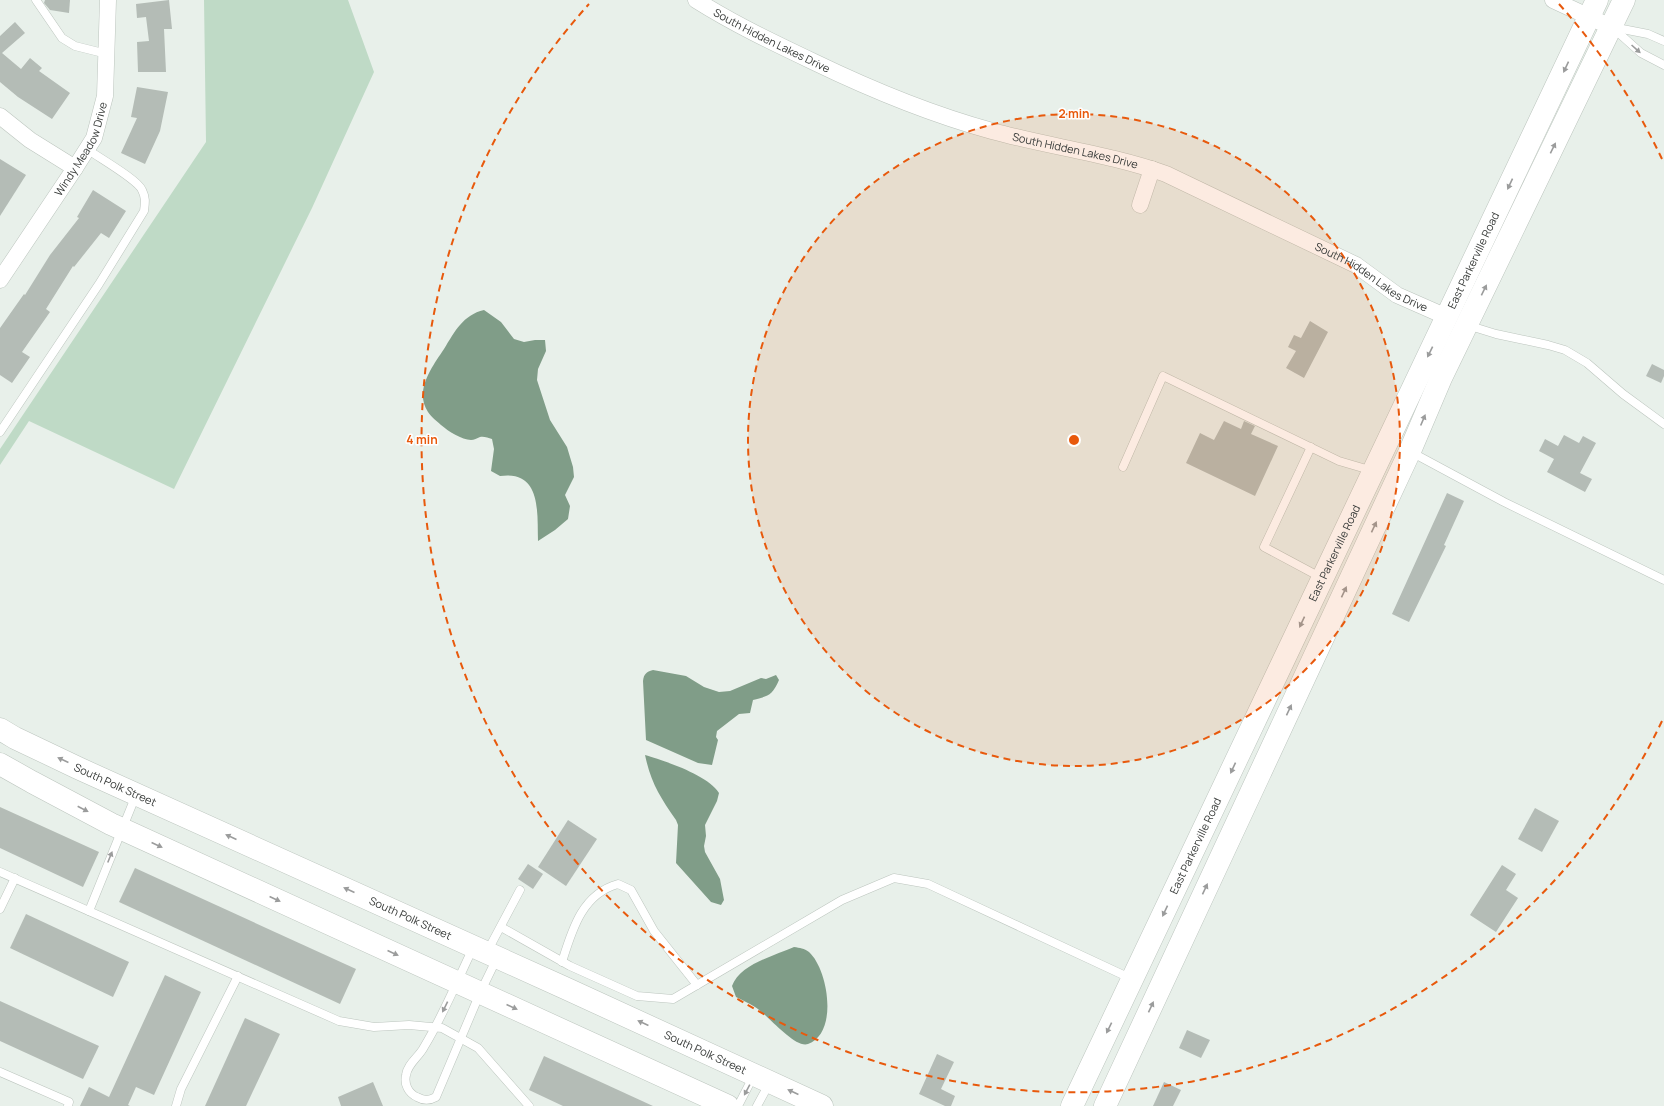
<svg xmlns="http://www.w3.org/2000/svg" width="1664" height="1106" viewBox="0 0 1664 1106" font-family="Manrope,sans-serif">
<rect width="100%" height="100%" fill="#e8f0ea"/>
<path fill="#bfdac6" d="M204 0H348L374 72 312 208 174 489 29 421 0 465V449L206 142Z"/>
<g fill="#809d88">
<path d="M484 310 501 322 514 339 524 342 535 340H545L546 351 538 369 537 380 550 420 567 447 573 467 574 477 565 495 570 506 568 519 555 530 538 541C537 513 542 470 500 476L491 471 494 449 492 439C488 438 484 436 480 437 477 438 474 440 471 440 462 440 448 431 441 425 437 421 431 417 428 412 414 391 432 367 444 349 455 331 463 315 484 310Z"/>
<path d="M653 670 686 676 704 687 719 692 730 691 761 678 766 679 776 675 779 680C772 696 768 696 753 700L750 713 739 714 717 731 716 737 718 740 712 765 698 763 646 740 643 681C644 674 646 672 653 670Z"/>
<path d="M645 755C665 761 708 775 719 793L717 801 705 825 706 836 704 846 705 852 720 879 724 900 721 905 711 902 676 863 678 825 676 820C660 797 651 783 645 755Z"/>
<path d="M794 947C800 948 804 948 809 952 828 969 839 1033 808 1044 795 1049 767 1014 755 1007 749 1003 742 1000 736 997L732 986C740 964 774 956 794 947Z"/>
</g>
<g fill="#b4bcb6">
<path d="M45 0H70L69 13 50 10 44 3Z"/>
<path d="M169 0 172 29H164L166 72H138L137 42 149 41 146 17 137 18 136 4Z"/>
<path d="M15 22 25 33 2 53 21 69 30 58 42 68 39 71 70 93 52 119 18 97 0 82V36Z"/>
<path d="M137 87 168 92 160 131 145 164 121 153 137 118 131 117Z"/>
<path d="M0 159 26 175 0 216Z"/>
<path d="M93 190 126 211 109 238 101 233 74 267 73 266 46 309 50 312 22 352 30 357 12 383 0 375V328L24 294 25 295 50 255 79 218 77 217Z"/>
<path d="M1310 321 1328 332 1304 378 1286 368 1296 351 1288 347 1294 335 1301 338Z"/>
<path d="M1652 364 1664 370V376L1661 383 1646 376Z"/>
<path d="M1224 421 1241 429 1244 421 1255 426 1251 434 1278 446 1255 496 1186 463 1200 433 1214 440Z"/>
<path d="M1564 435 1579 443 1583 436 1596 443 1580 473 1592 479 1585 492 1547 472 1554 459 1539 451 1545 439 1558 446Z"/>
<path d="M1447 493 1464 501 1444 545 1446 546 1409 622 1392 614Z"/>
<path d="M0 807 99 852 83 887 0 848Z"/>
<path d="M1535 808 1559 821 1542 852 1518 839Z"/>
<path d="M568 820 597 839 566 886 538 867Z"/>
<path d="M528 864 543 874 533 889 518 879Z"/>
<path d="M1502 865 1516 874 1506 890 1518 898 1496 932 1470 915Z"/>
<path d="M135 868 356 969 340 1004 119 902Z"/>
<path d="M26 914 129 962 113 997 10 948Z"/>
<path d="M165 975 201 992 154 1095 136 1087 128 1105 130 1106H80L89 1087 109 1097Z"/>
<path d="M0 1001 99 1046 83 1079 0 1041Z"/>
<path d="M245 1018 280 1034 246 1106H205Z"/>
<path d="M1187 1030 1210 1040 1201 1058 1179 1048Z"/>
<path d="M937 1054 954 1062 941 1089 955 1096 951 1106H945L919 1094Z"/>
<path d="M544 1056 653 1106H563L529 1090Z"/>
<path d="M373 1082 383 1106H341L338 1097Z"/>
<path d="M1164 1082 1181 1090 1173 1106H1153Z"/>
</g>
<g fill="none" stroke-linecap="round" stroke-linejoin="round">
<defs>
<g id="service">
<path d="M36 0 62 38 75 46 107 54"/>
<path d="M1612 27 1641 53 1664 65"/>
<path d="M1612 27 1648 34 1664 41"/>
<path d="M1467 325 1496 334 1548 345 1565 350 1587 363 1623 394 1664 424"/>
<path d="M0 432 99 284 144 211C145 203 146 198 142 190 137 179 99 158 87 149"/>
<path d="M1311 447 1264 547 1322 578"/>
<path d="M1411 452 1504 502 1664 580"/>
<path d="M1123 467 1163 376 1339 461 1373 471"/>
<path d="M0 872 339 1021 374 1027 409 1025 442 1028 478 1048 529 1106"/>
<path d="M0 909 15 878"/>
<path d="M89 911 136 795"/>
<path d="M501 927 570 966 637 996 673 999 842 900 894 878 928 884 1132 979"/>
<path d="M473 948C457 981 443 1016 424 1047 419 1057 408 1063 406 1075 404 1084 408 1093 417 1097 424 1101 429 1101 436 1097L480 993 497 958"/>
<path d="M487 952 520 890"/>
<path d="M562 962C572 930 582 894 618 884L631 890 654 931 697 985"/>
<path d="M0 1072 69 1102 68 1106"/>
<path d="M176 1106 181 1089 238 976"/>
<path d="M738 1106 754 1075"/>
<path d="M757 1106 770 1082"/>
</g>
<g id="minor">
<path id="s1" d="M696 0C734 24 774 43 814 62 872 90 930 114 992 131 1050 147 1110 154 1166 174L1356 265 1397 295 1447 317"/>
<path d="M1553 0 1611 27"/>
<path d="M0 116 30 140 75 168"/>
<path d="M1140 205 1152 169"/>
<path id="s2" d="M0 280 75 168 94 138 105 96 108 0"/>
</g>
<g id="secondary">
<path id="s3" d="M0 729 15 738 78 768 565 988 822 1106"/>
<path d="M0 764 32 782 111 824 728 1106"/>
<path id="s4" d="M1072 1106 1597 0"/>
<path d="M1105 1106 1410 451 1441 378 1624 0"/>
</g>
</defs>
<use href="#service" stroke="#bcc5be" stroke-width="9"/>
<use href="#minor" stroke="#bcc5be" stroke-width="17"/>
<use href="#secondary" stroke="#bcc5be" stroke-width="23"/>
<use href="#service" stroke="#fff" stroke-width="8"/>
<use href="#minor" stroke="#fff" stroke-width="16"/>
<use href="#secondary" stroke="#fff" stroke-width="22"/>
</g>
<defs><path id="oneway-solid" d="M-6-.8H1V-3.2L6.5 0L1 3.2V.8H-6Z"/></defs>
<g fill="#9b9c9c">
<use href="#oneway-solid" transform="translate(1636 49) rotate(42)"/>
<use href="#oneway-solid" transform="translate(1566 67) rotate(115)"/>
<use href="#oneway-solid" transform="translate(1553 148) rotate(-64)"/>
<use href="#oneway-solid" transform="translate(1510 184) rotate(115)"/>
<use href="#oneway-solid" transform="translate(1484 290) rotate(-64)"/>
<use href="#oneway-solid" transform="translate(1430 352) rotate(116)"/>
<use href="#oneway-solid" transform="translate(1423 420) rotate(-67)"/>
<use href="#oneway-solid" transform="translate(1374 527) rotate(-65)"/>
<use href="#oneway-solid" transform="translate(1344 592) rotate(-65)"/>
<use href="#oneway-solid" transform="translate(1302 622) rotate(115)"/>
<use href="#oneway-solid" transform="translate(1289 710) rotate(-65)"/>
<use href="#oneway-solid" transform="translate(63 760) rotate(-155)"/>
<use href="#oneway-solid" transform="translate(1233 768) rotate(115)"/>
<use href="#oneway-solid" transform="translate(83 809) rotate(27)"/>
<use href="#oneway-solid" transform="translate(231 837) rotate(-156)"/>
<use href="#oneway-solid" transform="translate(157 845) rotate(25)"/>
<use href="#oneway-solid" transform="translate(110 857) rotate(-68)"/>
<use href="#oneway-solid" transform="translate(1205 889) rotate(-65)"/>
<use href="#oneway-solid" transform="translate(349 890) rotate(-156)"/>
<use href="#oneway-solid" transform="translate(275 899) rotate(25)"/>
<use href="#oneway-solid" transform="translate(1165 911) rotate(115)"/>
<use href="#oneway-solid" transform="translate(393 953) rotate(24)"/>
<use href="#oneway-solid" transform="translate(445 1007) rotate(116)"/>
<use href="#oneway-solid" transform="translate(512 1007) rotate(24)"/>
<use href="#oneway-solid" transform="translate(1151 1007) rotate(-65)"/>
<use href="#oneway-solid" transform="translate(643 1023) rotate(-155)"/>
<use href="#oneway-solid" transform="translate(1109 1028) rotate(116)"/>
<use href="#oneway-solid" transform="translate(747 1090) rotate(118)"/>
<use href="#oneway-solid" transform="translate(793 1092) rotate(-155)"/>
</g>
<circle cx="1074" cy="440" r="326" fill="#e8590c" fill-opacity=".12"/>
<g fill="none" stroke="#e8590c" stroke-width="2" stroke-dasharray="7 5">
<circle cx="1074" cy="440" r="326"/>
<path d="M1662 721A652 652 0 1 1 589 4M1559 4A652 652 0 0 1 1662 159"/>
</g>
<g text-anchor="middle" stroke-width="3" stroke-linejoin="round" paint-order="stroke">
<g font-size="11" fill="#373a38" stroke="#fff">
<text dy="4" stroke="none"><textPath href="#s1" startOffset="86">South Hidden Lakes Drive</textPath></text>
<text dy="4" stroke="none"><textPath href="#s2" startOffset="155">Windy Meadow Drive</textPath></text>
<text dy="4" stroke="none"><textPath href="#s1" startOffset="410">South Hidden Lakes Drive</textPath></text>
<text dy="4" stroke="none"><textPath href="#s4" startOffset="936">East Parkerville Road</textPath></text>
<text dy="4" stroke="none"><textPath href="#s1" startOffset="734">South Hidden Lakes Drive</textPath></text>
<text dy="4" stroke="none"><textPath href="#s4" startOffset="612">East Parkerville Road</textPath></text>
<text dy="4" stroke="none"><textPath href="#s3" startOffset="128">South Polk Street</textPath></text>
<text dy="4" stroke="none"><textPath href="#s4" startOffset="288">East Parkerville Road</textPath></text>
<text dy="4" stroke="none"><textPath href="#s3" startOffset="452">South Polk Street</textPath></text>
<text dy="4" stroke="none"><textPath href="#s3" startOffset="776">South Polk Street</textPath></text>
</g>
</g>
<circle cx="1074" cy="440" r="6" fill="#e8590c" stroke="#fff" stroke-width="2"/>
<g font-size="12" text-anchor="middle" font-weight="bold" fill="#e8590c" stroke="#fff" stroke-width="3" stroke-linejoin="round" paint-order="stroke">
<text x="1074" y="118">2 min</text>
<text x="422" y="444">4 min</text>
</g>
</svg>
